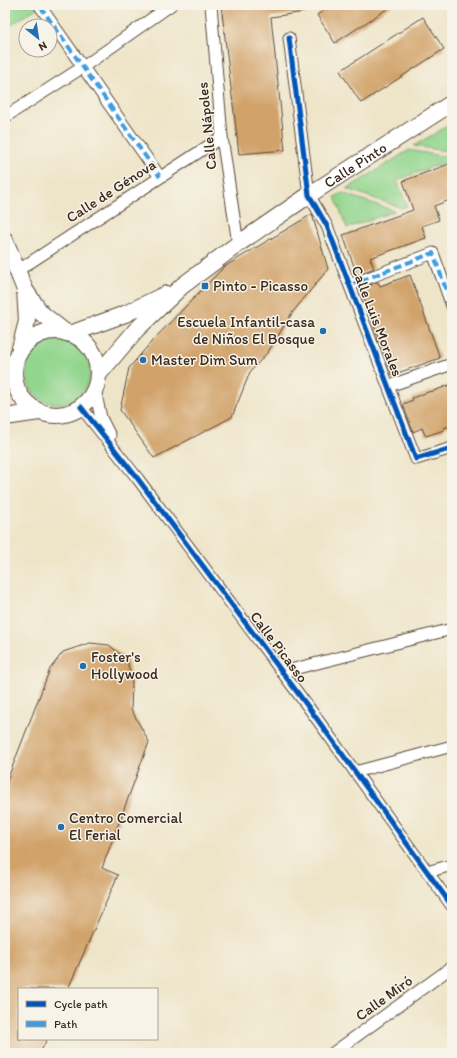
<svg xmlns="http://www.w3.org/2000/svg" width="457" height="1058" viewBox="0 0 457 1058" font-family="Itim,sans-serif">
<rect width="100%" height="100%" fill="#f7f3e8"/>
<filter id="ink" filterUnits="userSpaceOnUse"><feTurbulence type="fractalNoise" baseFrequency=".025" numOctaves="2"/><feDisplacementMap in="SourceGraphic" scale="8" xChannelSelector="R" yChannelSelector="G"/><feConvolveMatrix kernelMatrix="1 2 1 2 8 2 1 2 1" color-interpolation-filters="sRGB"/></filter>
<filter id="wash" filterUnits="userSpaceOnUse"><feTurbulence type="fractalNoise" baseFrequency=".012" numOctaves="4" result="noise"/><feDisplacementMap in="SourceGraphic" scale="16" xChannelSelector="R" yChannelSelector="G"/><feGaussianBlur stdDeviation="0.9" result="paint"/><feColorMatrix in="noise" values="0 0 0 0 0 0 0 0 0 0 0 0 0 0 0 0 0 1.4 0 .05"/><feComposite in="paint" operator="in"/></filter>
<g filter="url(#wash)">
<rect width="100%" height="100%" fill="#eee5c9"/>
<g fill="#92d68e" stroke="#668056">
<path d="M5 5H41L5 29Z"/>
<path d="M452 123V152L414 146Z"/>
<path d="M409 150 452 158V160L397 180 407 206 402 208 347 189Z"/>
<path d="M342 193 395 211 347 228 335 197Z"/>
<circle cx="58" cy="372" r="32"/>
</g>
<g id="blocks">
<g fill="#d1a36b">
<path d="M221 5H304L305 12 271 17 285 150 239 154Z"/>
<path d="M332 5H393L335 43 317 15Z"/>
<path d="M423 17 444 49 361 103 340 71Z"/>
<path d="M452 163V199L434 206 439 220 422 226 426 238 370 258 374 268 357 275 343 235 413 210 403 181Z"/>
<path d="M312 214 328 269 292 313 268 352 250 372 232 417 154 458 120 410 129 368 153 340 224 267Z"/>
<path d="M410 275 440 358 392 375 362 293 363 292 362 288 378 282 380 286Z"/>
<path d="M452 384V425L444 428V430L426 436 425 435 422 428 413 432 403 404 413 400 412 398 431 391V392Z"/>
<path d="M90 643 109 645 127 660 132 683 131 709 149 742 102 868 118 875 68 989H19V1039H47L40 1053H5V786L50 669 63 652Z"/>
</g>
</g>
</g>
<g filter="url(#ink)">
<use href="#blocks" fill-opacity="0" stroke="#564638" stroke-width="1"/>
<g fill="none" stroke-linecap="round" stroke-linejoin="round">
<defs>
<g id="street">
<path d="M211 5 222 137 238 244"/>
<path d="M40 6 160 177"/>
<path d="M289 38 309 195 327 226 416 459 452 448"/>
<path d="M5 117 83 67 171 5"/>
<path d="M17 271 222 137"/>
<path d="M350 285 433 253 452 306"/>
<path d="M389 386 452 364"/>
<path d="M95 390 101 418 110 436"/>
<path d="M81 407 138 479 309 708 452 906"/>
<path d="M282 672 452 629"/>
<path d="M355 772 452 746"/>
<path d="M427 872 452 865"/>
<path d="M333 1053 452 967"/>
</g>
<g id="secondary">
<path d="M5 240 25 290 41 313 66 333"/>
<circle cx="56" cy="373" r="42"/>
<path d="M70 334 125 314 166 294"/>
<path d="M19 352 27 321 25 290"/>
<path id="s1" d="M98 375 136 330 182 286 238 244 309 195 452 103"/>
<path d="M5 417 39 412"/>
</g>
</defs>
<use href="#street" stroke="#564638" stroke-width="13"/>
<use href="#secondary" stroke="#564638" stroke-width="18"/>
<use href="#street" stroke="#fff" stroke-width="11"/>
<use href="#secondary" stroke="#fff" stroke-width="16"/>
<g stroke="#3f9ce0" stroke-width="4" stroke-dasharray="8 4" stroke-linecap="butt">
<path d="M40 6 160 177"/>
<path d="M350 285 433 253 452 306"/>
</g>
<defs>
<g id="cycleway">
<path d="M289 38 309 195 327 226 416 459 452 448"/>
<path d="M81 407 138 479 309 708 452 906"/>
</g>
</defs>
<use href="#cycleway" stroke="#f7f3e8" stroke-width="8"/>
<use href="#cycleway" stroke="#0057b8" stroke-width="5"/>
</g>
</g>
<g fill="#1f6fb2" stroke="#f7f3e8" stroke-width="1.5">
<rect x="201" y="282" width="8" height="8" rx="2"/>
<circle cx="323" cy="331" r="4"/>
<circle cx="143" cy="360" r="4"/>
<circle cx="83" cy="666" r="4"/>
<circle cx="61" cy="827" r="4"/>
</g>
<g text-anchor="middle" stroke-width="3" stroke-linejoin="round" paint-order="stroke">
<g font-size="15" fill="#3b2a1e" stroke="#f7f3e8">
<text transform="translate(207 126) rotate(-96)" y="5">Calle Nápoles</text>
<text dy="5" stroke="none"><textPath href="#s1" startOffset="334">Calle Pinto</textPath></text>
<text transform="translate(111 191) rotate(-33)" y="5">Calle de Génova</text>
<text transform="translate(377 321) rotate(69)" y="5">Calle Luis Morales</text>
<text transform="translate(279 647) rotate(53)" y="5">Calle Picasso</text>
<text transform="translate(384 998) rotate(-36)" y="5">Calle Miró</text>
</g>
<g font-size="15" fill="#3b2a1e" stroke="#f7f3e8" text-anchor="start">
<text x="213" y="291">Pinto - Picasso</text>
<text x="315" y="327" text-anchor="end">Escuela Infantil-casa<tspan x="315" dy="17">de Niños El Bosque</tspan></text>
<text x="151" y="365">Master Dim Sum</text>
<text x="91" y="662">Foster's<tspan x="91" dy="17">Hollywood</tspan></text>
<text x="69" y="823">Centro Comercial<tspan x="69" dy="17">El Ferial</tspan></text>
</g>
</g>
<rect width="457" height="1058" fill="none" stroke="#f7f3e8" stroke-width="20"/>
<rect x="18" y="988" width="140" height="52" fill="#f7f3e8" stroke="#aca397"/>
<rect x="26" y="1001" width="20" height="6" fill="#0057b8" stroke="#aca397"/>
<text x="54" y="1008" font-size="12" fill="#3b2a1e">Cycle path</text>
<rect x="26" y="1021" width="20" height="6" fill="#3f9ce0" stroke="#aca397"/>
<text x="54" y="1028" font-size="12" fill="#3b2a1e">Path</text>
<g transform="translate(38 38) rotate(150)"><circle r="19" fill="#f7f3e8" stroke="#aca397"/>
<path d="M0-3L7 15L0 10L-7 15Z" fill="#1f6fb2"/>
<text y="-6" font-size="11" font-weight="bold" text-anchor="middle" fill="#3b2a1e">N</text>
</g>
</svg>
